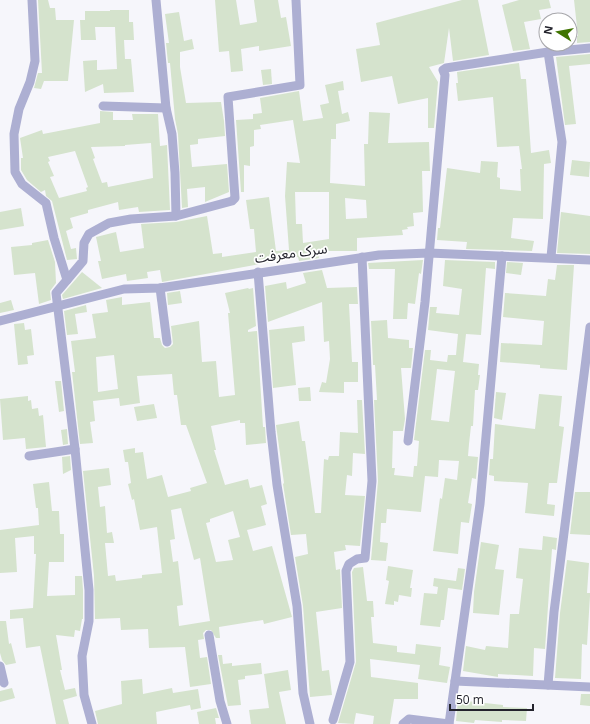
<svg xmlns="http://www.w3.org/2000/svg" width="590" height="724" viewBox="0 0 590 724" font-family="'Open Sans','Noto Sans Arabic',sans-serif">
<rect width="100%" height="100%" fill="#f6f6fb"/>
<g fill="#d5e3cd" fill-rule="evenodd">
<path d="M38 0H48L50 8H55L56 20H74L68 81H44L41 89 34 88 38 73H42Z"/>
<path d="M215 0H236L240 25 257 22 254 0H278L281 18 286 17 291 46 259 51V46L241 49 243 71 231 72 229 51 219 52Z"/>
<path d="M462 0H478L489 55 453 61 449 28 444 63 429 67 438 82 434 128H428V98L398 104 392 76 361 82 356 49 380 45 376 23Z"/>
<path d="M519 0H549L551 8 539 10 541 19 524 22 530 49 513 51 502 5Z"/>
<path d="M574 0H590V42L577 43V36H578Z"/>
<path d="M110 10H129V22H133L134 40H124L125 59H131L134 92 104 93 103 84 85 92 83 61 97 60V70H99L117 69 115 27H95L96 40H81L80 20H85V11H110Z"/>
<path d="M179 12 184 41 192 39 194 49 180 52V67L186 103 221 102 224 121 225 136 198 139V144L190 145 192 167 227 164 229 192 205 202V187L187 189 188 207 182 208 178 134 175 119 170 63H168L166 43H169L165 14Z"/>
<path d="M590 54V64L569 66 576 124 565 125 556 57Z"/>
<path d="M519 63 521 79H526L531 153 549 150 551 163 544 164 543 219 513 218 511 238 534 241 532 251 466 249 467 242 437 240 438 228H440L447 168 480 173 481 161 498 162 497 177 500 178V189L521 191 520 169H522L519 146 497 147 493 97 458 101 456 83H458L457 72Z"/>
<path d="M271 69 272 84 263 85 261 70Z"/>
<path d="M343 81 344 90 338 91 342 114 348 112 350 121 336 124V139H331L330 183 365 186 364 144H368L369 112 390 113 388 143 429 142 430 171H422L423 212 413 213 414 226 407 227 408 229 402 230 403 235 357 238V251H326L318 254 319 258 299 261 298 257 162 282 160 270 147 272 148 278 127 281 126 274 102 279 98 261H101L96 237 116 232 120 252 144 248 141 224 176 222 207 216 213 254 222 253V257L256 252 254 229H250L246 200 269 197 276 251 289 250 285 196 287 162 300 163 293 120 260 125 261 129 254 130V146L250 147V166L244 165V192H241L236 120 253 119V114L262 113 260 98 299 91 303 121 323 118 320 105 329 103 325 85ZM295 192H329V239L303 243 302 224H296ZM345 198 366 200 367 218 346 219Z"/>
<path d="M100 111 113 112V120H133L132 114H158L160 146 167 145 170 210 139 212 138 207 119 210 118 202 88 210V213L70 218 73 228 66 231 71 249 76 248 77 259 67 260 52 201 46 196 45 190 41 192 27 180 21 170V158H23L20 138 42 130 43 134 100 123ZM151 143 153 178 108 187 107 182 102 183 93 159 95 158 91 147 125 146V145ZM75 151 88 187 86 188 87 191 59 198 50 177 54 176 48 162 50 161 48 157Z"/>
<path d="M572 160 590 162 589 177 570 175Z"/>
<path d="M21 208 24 226 0 230V212Z"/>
<path d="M561 212 590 216V254L557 253Z"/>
<path d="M48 240 55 262 56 283 50 291 51 300 39 304 35 273 14 275 11 247 32 245V243Z"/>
<path d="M423 260 421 274 419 273 415 304 408 303 407 319H393L395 269H369L368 263Z"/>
<path d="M445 260 495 262V269L486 268 481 335 466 334 463 362 479 364 478 375H480L478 390H475L473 426H471L469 444 468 456 478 457 476 479 472 478 468 503 472 504 469 523 461 522 458 554 433 551 440 498 442 499 445 478 457 480 459 461 439 460 438 477 425 476 421 512 387 509 386 523H381L380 542 388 543 386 561 371 560 378 481 374 400H377L375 365H373L371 321 387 320 388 338 409 340V348H413L411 368H401L405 419 403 431H393L392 468H395L394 475 413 477 414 466H417L419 441 414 440 425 350H431L430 360 447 362 448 355H456L458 334 428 330 430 307H437L436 313 459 315 462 289 443 286ZM437 369 455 371 449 422 431 420Z"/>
<path d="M507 262 523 263 521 275 506 273Z"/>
<path d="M557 265H574L567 370 540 368V365L500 362 501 343 542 345 544 321 503 317 505 293 546 296 548 279 555 280Z"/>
<path d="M322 270 327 288 357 287 358 304H349L352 362H358V382H344V393L319 392 322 382 326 383 330 359 329 341 324 342 322 302 268 322 265 286 286 282 287 289 306 283 303 273Z"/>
<path d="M82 272 102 288 63 299 62 295Z"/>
<path d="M248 288 249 289 253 288 256 326 248 330V332L257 331 263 427H265L266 443 246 445 245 423H240V420L211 426 216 450H214L225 485 248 479 250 488 262 485 267 504 261 506 266 525 247 530 253 551 272 546 292 617 264 624 263 620 219 627 220 638H216L211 630H206L203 633 204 639 198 640 200 658 207 657 211 684 190 687 185 647 149 648 148 629 121 630 120 618 95 619 94 576 83 471 109 468 111 485 98 487 100 507 105 506 107 533 112 532 114 543H105L108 576 115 575 116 581 142 578V575L162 573 157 527 140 530 134 499 132 500 128 484 131 483 128 462H125L123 450 135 448V453L143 452 147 479 162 475 168 497 191 491 190 488 207 483 186 425H181L177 395H174L172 374 137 376 140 403 120 406 119 398 93 401 95 421 90 422 93 443 80 444 72 372H75L71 341 96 338 92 314 108 312 106 300 122 297V305L150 302 154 338H160L162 345 165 348 170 347 173 344 171 326 199 321 202 362 216 361 219 397 235 395 228 313H230L225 293ZM114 355 118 389 98 392 96 357ZM181 508 194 560 200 558 210 621 179 626 177 606 183 605 178 561 173 562 170 540 175 539 171 510ZM233 511 240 537 228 540 233 560 216 562 206 523 210 522V519Z"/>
<path d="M180 291 182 303 168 305 167 293Z"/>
<path d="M11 300 14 310 0 313V303Z"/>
<path d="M86 305 87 312 75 314 78 334 67 335 64 311Z"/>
<path d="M24 323 25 330 31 329 34 355 27 356 28 364 18 365 14 324Z"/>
<path d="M304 326 305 341 292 343 296 385 273 388 269 330Z"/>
<path d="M55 381H61L64 411 59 412Z"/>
<path d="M310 387 311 401H299L298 388Z"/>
<path d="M496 392 506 393 502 420 494 418Z"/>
<path d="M539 394 562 396 559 426 564 427 557 483H549L547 504 555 505 554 516 525 513 528 483 494 481V476L489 475 490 459H493L495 424 535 429Z"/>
<path d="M28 396V401L31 400 32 409 38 408 39 416 43 415 46 447 26 449 25 438 3 440 0 399Z"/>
<path d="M357 400H362L365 454 353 453 352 476 347 475 345 495 365 496 360 546 345 545 346 550 334 552 336 570 340 569 342 608 316 612 322 671 329 670 332 695 310 697 303 606 295 557 308 554 306 534 291 535 283 484 284 483 276 425 299 421 302 441H305L315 513H321L324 459 328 460 329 456H339L340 432 358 433Z"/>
<path d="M154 404 157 418 137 421 134 407Z"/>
<path d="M67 429 68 444 63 445 61 430Z"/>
<path d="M70 456 71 470 63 474 62 457Z"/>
<path d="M49 482 52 511H59L60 534H64V562H49L47 596 75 595V576H82L83 590V619H82L80 631 75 630 74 637 56 635 62 670H60L65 690 75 688 77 696 63 700 69 724H56L40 646 26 648 23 618 10 619V610L33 608 36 554H34V536L15 538 17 572 0 573V530L39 525 38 508H36L33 484Z"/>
<path d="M575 492H590V535L570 534Z"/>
<path d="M543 536 557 538 556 550 552 549 545 649 534 648 533 676 498 674V677L463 671 466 646 485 650 486 646 508 648 510 614H519L523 579 516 578 519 548 542 550Z"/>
<path d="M481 542 499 545 495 569 504 570 499 615 473 613 474 592Z"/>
<path d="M567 560 589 563 587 593H590V596L587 645 582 644 581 679 555 678 560 613Z"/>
<path d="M388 566 413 570 410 588H412L411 597 399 595 398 602 394 601V605L385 604 389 581 386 580Z"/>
<path d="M363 567 367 601H373L374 617H371L373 643 397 646V652L415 654 416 644 441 647 439 665 450 667 447 683 418 679 420 665 370 659 371 677 418 683V699H394L390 724H373L374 716 356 713 354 724 338 723 356 662 352 572 354 568Z"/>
<path d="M458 568 465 569 462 590 448 588 444 620H441L440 627 420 625 424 593 437 594 438 587 433 586 434 578 456 581Z"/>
<path d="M0 621H6L9 644 11 643 16 663 6 665 2 660 0 653Z"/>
<path d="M218 655H222L223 664 232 663V666L261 663 262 674 245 676V679L238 680 241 705 228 706Z"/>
<path d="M288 670 291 690 279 692 286 724H251L249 710 269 708 264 674Z"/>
<path d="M142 679 143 694 172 688 173 693 198 689 201 708 191 710 190 705 156 712 157 724H98L95 711 122 704 121 681Z"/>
<path d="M12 688 15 698 0 702V691Z"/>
<path d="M581 694H590V706L580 705Z"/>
<path d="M458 700 503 705V707L527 708 526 721 502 720V722L475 720 474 723 456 721Z"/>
<path d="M216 708 219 718H215L216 724H199L197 712Z"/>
</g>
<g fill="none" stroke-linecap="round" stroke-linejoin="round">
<g stroke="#adafd2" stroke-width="9">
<path d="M32 0 35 61 30 82 19 109 14 134 15 172 22 184 46 203 54 238 67 280 56 293 75 449 89 590V621L82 656 84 695 92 724"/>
<path d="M156 0 166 108 172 134 175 173 176 216"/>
<path d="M548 52 562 142 551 257"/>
<path d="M103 106 166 108"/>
<path d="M258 272 271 432 277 485 297 606 303 693 310 724"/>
<path d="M67 280 83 261 84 243 89 234 109 223 131 219 176 216 232 201 235 198 228 97 300 85 296 0"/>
<path d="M160 288 167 342"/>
<path d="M0 321 124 289 160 288 379 255 429 253 590 260"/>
<path d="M408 441 425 302 445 75 443 70 446 68 548 52 590 48"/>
<path d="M29 456 75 449"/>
<path d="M209 635 220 701 227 724"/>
<path d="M0 666 4 683"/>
<path d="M455 681 590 687"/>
<path d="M548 685 554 612 590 327"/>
<path d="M333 720 350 662 346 571 349 564 357 559 365 558 372 481 362 257"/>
<path d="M403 724 409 719 449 724"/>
<path d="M449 724 480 504 502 256"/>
</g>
</g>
<g text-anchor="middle" stroke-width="3.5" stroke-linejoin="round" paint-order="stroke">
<g font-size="14" fill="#23232c" stroke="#fff">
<text transform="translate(291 253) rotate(-8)" y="5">سرک معرفت</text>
</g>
</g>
<g transform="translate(558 32) rotate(281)"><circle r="19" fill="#ffffff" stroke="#a7a7ab"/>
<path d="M0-3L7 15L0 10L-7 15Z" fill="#3f7400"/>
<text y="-6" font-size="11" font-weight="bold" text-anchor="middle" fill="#23232c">N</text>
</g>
<path d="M450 704v6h83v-6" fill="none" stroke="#23232c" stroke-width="2"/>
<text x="456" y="704" font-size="12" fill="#23232c" stroke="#ffffff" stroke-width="3" paint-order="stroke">50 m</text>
</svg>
